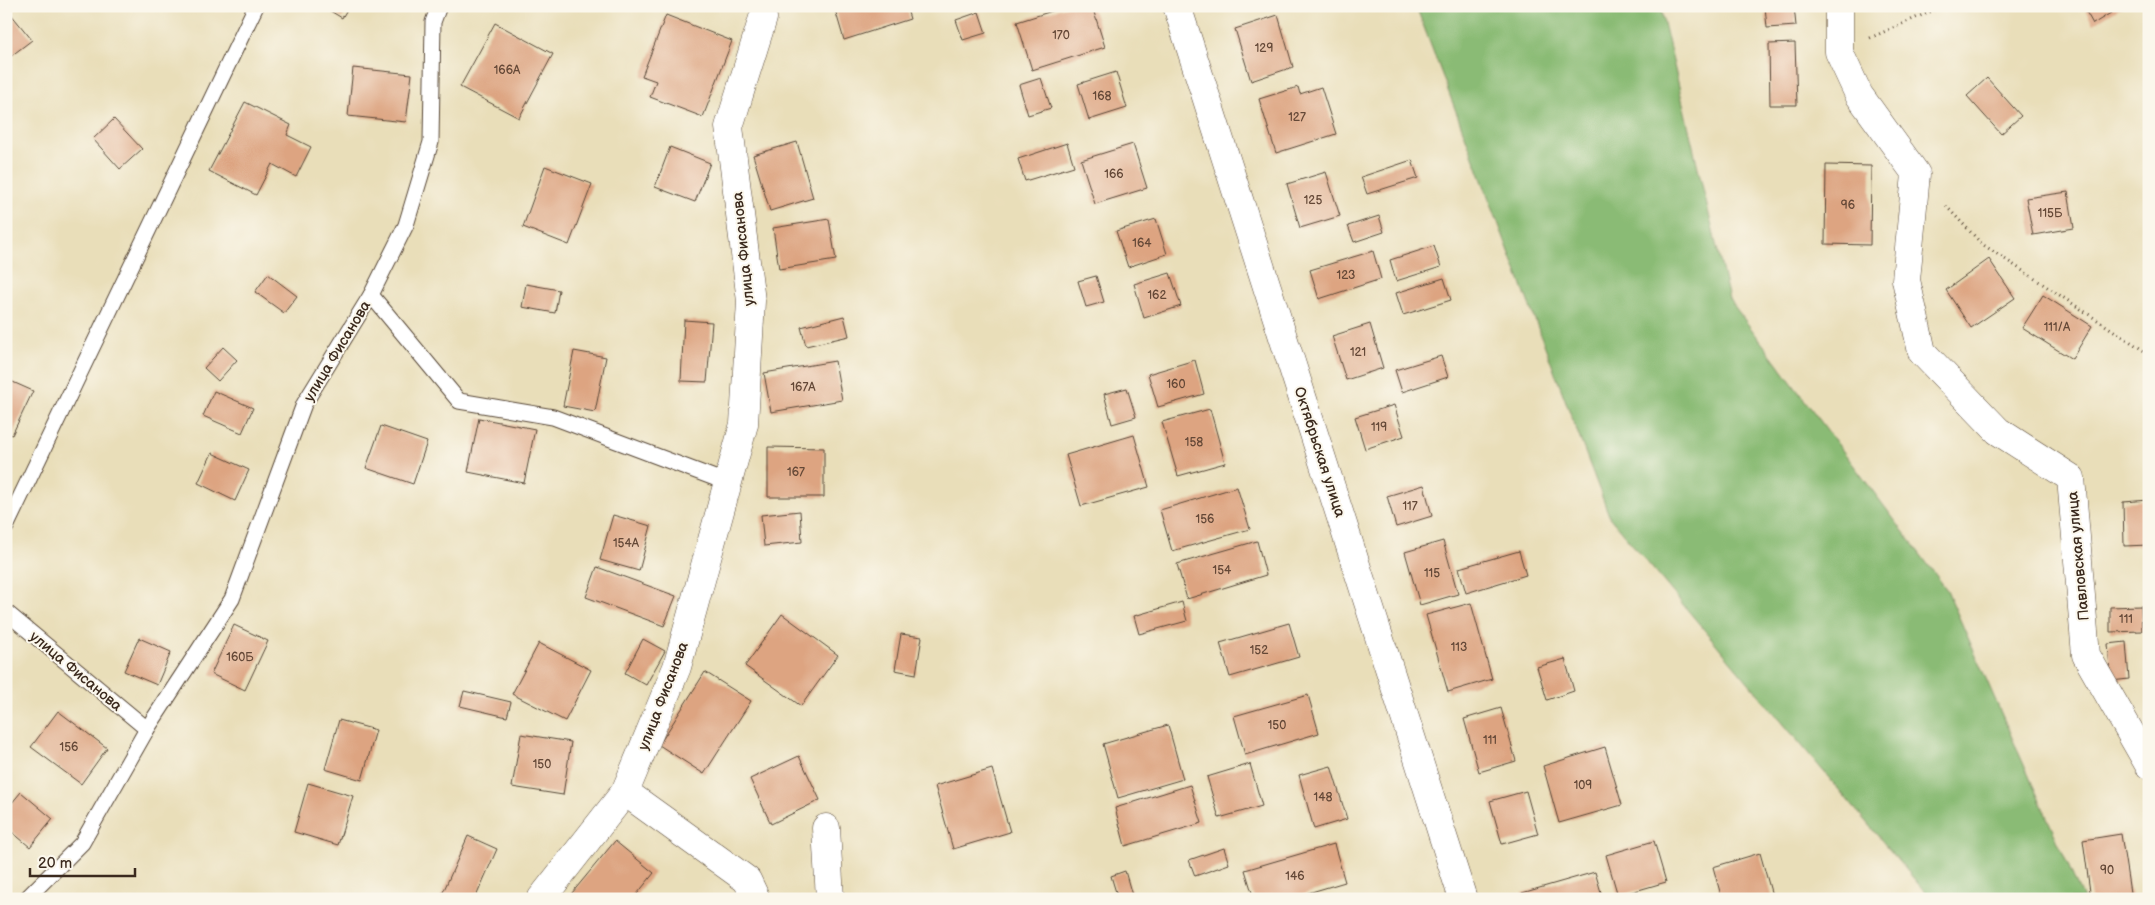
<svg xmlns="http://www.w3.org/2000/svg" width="2155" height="905" viewBox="0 0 2155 905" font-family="'Balsamiq Sans',sans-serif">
<rect width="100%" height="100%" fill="#fbf7ec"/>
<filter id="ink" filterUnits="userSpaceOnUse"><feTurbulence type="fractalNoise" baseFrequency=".02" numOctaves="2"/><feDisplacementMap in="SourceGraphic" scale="10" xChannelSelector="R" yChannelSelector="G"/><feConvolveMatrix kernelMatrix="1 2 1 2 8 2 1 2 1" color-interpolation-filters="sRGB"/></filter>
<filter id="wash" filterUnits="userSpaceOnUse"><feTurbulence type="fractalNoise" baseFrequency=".0096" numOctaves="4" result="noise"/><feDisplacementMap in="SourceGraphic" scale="20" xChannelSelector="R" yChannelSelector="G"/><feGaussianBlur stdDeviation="1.12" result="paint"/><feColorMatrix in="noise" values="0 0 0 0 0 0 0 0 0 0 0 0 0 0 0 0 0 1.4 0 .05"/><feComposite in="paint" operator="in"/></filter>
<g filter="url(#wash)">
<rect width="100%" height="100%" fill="#e9deb9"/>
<path fill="#8abb74" stroke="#627249" d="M1416 6H1660L1729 299 1947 590 2083 899H1931L1610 518Z"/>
<g id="blocks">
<g fill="#dda481">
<path d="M322 6H349L342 18Z"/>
<path d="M834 6H906L910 19 844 40Z"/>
<path d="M1068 6H1092L1105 47 1032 70 1017 22Z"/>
<path d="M1765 6H1794L1796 26 1767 28Z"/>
<path d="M2083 6H2122L2093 24Z"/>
<path d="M6 8 32 40 11 56 6 50Z"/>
<path d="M979 12 986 33 963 40 956 20Z"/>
<path d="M666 15 732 41 703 117 650 97 656 81 642 76Z"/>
<path d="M1278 15 1293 67 1251 81 1235 29Z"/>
<path d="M495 23 553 54 519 118 460 87Z"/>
<path d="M1795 43 1797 105H1770L1769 44Z"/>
<path d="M353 68 412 74 406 122 348 116Z"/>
<path d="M1116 72 1127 108 1089 120 1078 84Z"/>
<path d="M1041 78 1051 108 1028 115 1019 85Z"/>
<path d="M1987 78 2021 116 2001 134 1967 96Z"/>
<path d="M1298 87 1300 94 1321 87 1336 134 1276 153 1259 99Z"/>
<path d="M245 102 291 125 287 135 311 147 296 177 272 164 256 195 209 171Z"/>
<path d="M114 119 142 149 120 169 93 139Z"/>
<path d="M797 142 813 198 770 211 753 155Z"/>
<path d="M1067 143 1074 166 1025 181 1018 159Z"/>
<path d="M1133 144 1147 188 1095 204 1081 160Z"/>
<path d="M670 147 710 163 695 202 655 187Z"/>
<path d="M1412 160 1418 178 1367 194 1361 177Z"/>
<path d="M1826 165 1871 166 1870 245 1825 244Z"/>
<path d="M545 166 592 184 569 245 523 227Z"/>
<path d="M1326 172 1340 216 1300 228 1287 184Z"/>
<path d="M2068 192 2074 228 2033 235 2026 198Z"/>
<path d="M1379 216 1384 232 1354 242 1348 226Z"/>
<path d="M829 219 836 260 779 269 773 228Z"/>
<path d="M1156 219 1167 254 1128 267 1116 231Z"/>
<path d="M1434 246 1441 267 1396 281 1390 260Z"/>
<path d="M1373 251 1381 279 1319 299 1310 270Z"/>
<path d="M1989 259 2015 298 1971 328 1946 290Z"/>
<path d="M1170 273 1181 306 1144 318 1134 284Z"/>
<path d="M268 274 297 296 284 313 255 292Z"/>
<path d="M1096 276 1104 302 1086 307 1078 281Z"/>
<path d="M1444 278 1451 300 1403 315 1396 293Z"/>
<path d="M526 284 559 290 555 313 522 307Z"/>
<path d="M2043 295 2092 326 2072 359 2022 328Z"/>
<path d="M844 316 849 336 806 346 801 327Z"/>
<path d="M684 320 712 322 707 382 681 381Z"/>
<path d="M1370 324 1383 368 1346 380 1332 336Z"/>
<path d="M223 347 237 360 218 381 204 368Z"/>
<path d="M574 351 606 357 595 412 563 406Z"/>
<path d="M1441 356 1448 377 1402 392 1395 370Z"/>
<path d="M1195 360 1204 394 1158 407 1148 374Z"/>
<path d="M835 361 842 400 771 412 764 373Z"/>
<path d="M6 379 33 391 12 435 6 432Z"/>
<path d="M1127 388 1136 417 1112 424 1104 394Z"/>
<path d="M214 391 253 408 242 433 203 416Z"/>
<path d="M1394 405 1404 436 1365 449 1355 417Z"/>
<path d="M1210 409 1225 463 1178 476 1162 422Z"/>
<path d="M479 418 535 429 524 483 468 472Z"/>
<path d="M381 426 427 442 413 484 366 468Z"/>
<path d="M1134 435 1149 487 1081 506 1066 455Z"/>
<path d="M768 447 824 448V497H768Z"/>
<path d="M212 453 249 470 235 501 198 483Z"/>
<path d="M1424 485 1432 516 1396 527 1387 496Z"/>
<path d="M1237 487 1250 529 1172 551 1160 510Z"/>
<path d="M2149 500V545L2124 546 2123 502Z"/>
<path d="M800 511 802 542 764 546 761 515Z"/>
<path d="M613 515 651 526 639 571 600 560Z"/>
<path d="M1257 541 1266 575 1187 599 1177 564Z"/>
<path d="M1443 541 1458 594 1420 605 1405 552Z"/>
<path d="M1519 551 1526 575 1466 593 1459 568Z"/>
<path d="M597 567 676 596 664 626 586 597Z"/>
<path d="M1182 602 1187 621 1139 634 1134 616Z"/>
<path d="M1471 603 1492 679 1448 692 1426 615Z"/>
<path d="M2141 606 2142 631 2110 632V607Z"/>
<path d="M782 614 838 655 801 706 745 666Z"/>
<path d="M1289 623 1299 657 1230 677 1220 643Z"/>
<path d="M234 625 268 641 245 690 211 674Z"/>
<path d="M901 634 922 637 916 674 895 670Z"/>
<path d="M139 638 171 652 157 685 124 671Z"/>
<path d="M643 639 665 651 646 685 625 673Z"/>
<path d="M2126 642 2129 679 2111 681 2108 644Z"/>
<path d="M539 643 591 670 565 721 512 694Z"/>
<path d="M1565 659 1574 691 1547 700 1537 667Z"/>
<path d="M705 672 751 701 704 774 659 745Z"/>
<path d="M464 691 511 702 507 717 460 706Z"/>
<path d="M1308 695 1319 733 1245 755 1234 716Z"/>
<path d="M1501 708 1516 761 1479 772 1464 719Z"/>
<path d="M58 711 107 748 81 784 31 747Z"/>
<path d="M339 720 376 730 362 780 325 769Z"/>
<path d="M1168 725 1183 779 1118 798 1103 744Z"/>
<path d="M521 734 571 742 563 795 512 787Z"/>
<path d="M1605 747 1622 805 1559 823 1543 766Z"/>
<path d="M799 756 820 800 771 824 750 779Z"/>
<path d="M1250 764 1262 806 1219 818 1207 777Z"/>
<path d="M1331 766 1347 819 1314 829 1299 775Z"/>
<path d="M992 769 1010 832 953 849 935 786Z"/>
<path d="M308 783 353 796 338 845 294 832Z"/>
<path d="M1190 785 1202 823 1125 846 1115 808Z"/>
<path d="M1526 791 1538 834 1502 844 1490 801Z"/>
<path d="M21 792 53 819 30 847 6 827V810Z"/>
<path d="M2121 834 2131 899H2091L2083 840Z"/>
<path d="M468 836 497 849 475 899H440Z"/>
<path d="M615 841 654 873 633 899H567Z"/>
<path d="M1654 841 1666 882 1618 896 1606 855Z"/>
<path d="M1334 844 1345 882 1288 899H1254L1245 870Z"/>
<path d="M1224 848 1229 864 1195 876 1189 860Z"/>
<path d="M1760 853 1773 899H1722L1713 867Z"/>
<path d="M1125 871 1133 899H1118L1111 876Z"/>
<path d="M1595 872 1603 899H1523L1522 893Z"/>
</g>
</g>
</g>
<g filter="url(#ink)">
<use href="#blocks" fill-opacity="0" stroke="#554535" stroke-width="1"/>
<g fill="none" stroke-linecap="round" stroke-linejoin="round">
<defs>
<g id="lane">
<path d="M371 295 406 225 431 142 433 22 439 6"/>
<path d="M6 527 256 6"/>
<path d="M6 612 147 729"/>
<path d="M26 899 82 843 147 729 232 599 304 404 371 295 459 401 553 417 728 483"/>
</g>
<g id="street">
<path d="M1177 6 1463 899"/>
<path d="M1839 6V52L1859 95 1916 174 1906 280 1922 352 1998 431 2071 478 2086 655 2149 765"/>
<path d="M625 792 747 880 756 899"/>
<path d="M826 828 830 899"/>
<path d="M541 899 625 792 677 667 744 424 751 301 729 127 763 18"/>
</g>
</defs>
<use href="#lane" stroke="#554535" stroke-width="17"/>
<use href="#street" stroke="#554535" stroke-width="29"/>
<g stroke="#554535" stroke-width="3" stroke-dasharray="1 4" stroke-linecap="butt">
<path d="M1870 38 1943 6"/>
<path d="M1946 206 1982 244 2149 354"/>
</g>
<use href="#lane" stroke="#fff" stroke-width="15"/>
<use href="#street" stroke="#fff" stroke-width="28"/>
</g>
</g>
<g text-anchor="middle" stroke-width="4" stroke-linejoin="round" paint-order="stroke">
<g font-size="12" fill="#644837">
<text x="1061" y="39">170</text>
<text x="1264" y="52">129</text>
<text x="507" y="74">166А</text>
<text x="1102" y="100">168</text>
<text x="1297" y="121">127</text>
<text x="1114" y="178">166</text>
<text x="1313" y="204">125</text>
<text x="1848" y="209">96</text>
<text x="2050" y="217">115Б</text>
<text x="1142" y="247">164</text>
<text x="1346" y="279">123</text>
<text x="1157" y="299">162</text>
<text x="2057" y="331">111/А</text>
<text x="1358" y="356">121</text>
<text x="1176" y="388">160</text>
<text x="803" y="391">167А</text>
<text x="1379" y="431">119</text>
<text x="1194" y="446">158</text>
<text x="796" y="476">167</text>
<text x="1410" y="510">117</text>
<text x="1205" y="523">156</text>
<text x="626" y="547">154А</text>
<text x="1222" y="574">154</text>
<text x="1432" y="577">115</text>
<text x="2126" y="623">111</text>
<text x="1459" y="651">113</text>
<text x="1259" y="654">152</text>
<text x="240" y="661">160Б</text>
<text x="1277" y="729">150</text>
<text x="1490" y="744">111</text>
<text x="69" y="751">156</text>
<text x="542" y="768">150</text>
<text x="1583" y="789">109</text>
<text x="1323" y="801">148</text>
<text x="2107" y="874">90</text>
<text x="1295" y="880">146</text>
</g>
<g font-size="15" fill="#3b2a1e" stroke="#fbf7ec">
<text transform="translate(743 249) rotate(-96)" y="5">улица Фисанова</text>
<text transform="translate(337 351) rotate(-59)" y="5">улица Фисанова</text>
<text transform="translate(1320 452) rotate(72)" y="5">Октябрьская улица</text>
<text transform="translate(2078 556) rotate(-95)" y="5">Павловская улица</text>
<text transform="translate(76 671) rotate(40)" y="5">улица Фисанова</text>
<text transform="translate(663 696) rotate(-69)" y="5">улица Фисанова</text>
</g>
</g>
<rect width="2155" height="905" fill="none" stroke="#fbf7ec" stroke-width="25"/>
<path d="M30 868v8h105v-8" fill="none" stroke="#3b2a1e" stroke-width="2.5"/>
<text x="38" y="868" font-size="15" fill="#3b2a1e" stroke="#fbf7ec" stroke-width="4" paint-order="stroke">20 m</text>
</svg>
